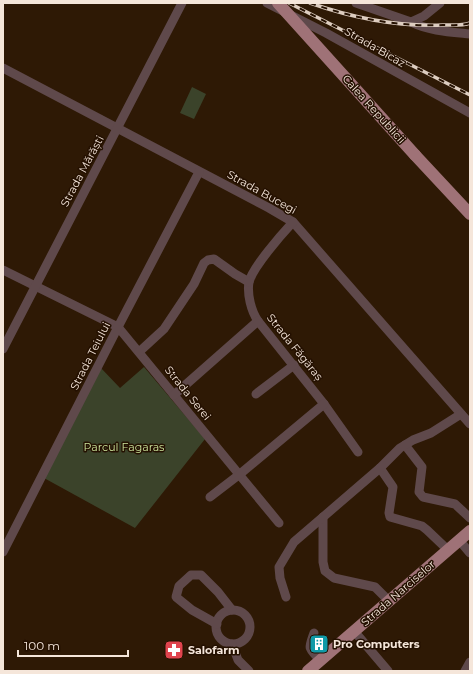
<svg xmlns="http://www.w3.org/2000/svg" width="473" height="674" viewBox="0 0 473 674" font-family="Montserrat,sans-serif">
<rect width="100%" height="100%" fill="#2e1905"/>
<g fill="#3b432a">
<path d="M192 87 206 94 194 119 180 113Z"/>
<path d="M100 367 120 388 144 367 205 439 135 528 44 478Z"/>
</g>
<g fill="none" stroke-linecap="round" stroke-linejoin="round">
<g stroke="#5f494b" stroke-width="9">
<path d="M267 3 326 33 470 113"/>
<path d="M356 3 411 22 424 16 440 3"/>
<path d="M411 22C429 31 450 32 470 34"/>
<path d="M3 68 269 208 293 222 470 424"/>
<path d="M293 222C281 235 253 267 249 282 247 294 251 311 258 321L324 404 358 452"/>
<path d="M3 270 118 327 279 523"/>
<path d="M3 349 182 3"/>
<path d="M139 352 164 329 194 284 204 263 208 260 214 259 235 274 249 282"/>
<path d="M256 394 294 365"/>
<path d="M174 395 258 321"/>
<path d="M405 445 422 467 419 492 423 497 455 504 470 518"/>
<path d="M380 468 393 487 389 513 390 517 422 526 427 530 448 550"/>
<path d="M210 497 240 474 324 404"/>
<path d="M323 517V562L325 571 334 578 375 587 389 601"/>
<path d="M459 540 470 553"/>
<path d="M3 552 118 327 199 172"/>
<path d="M286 597 280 578 279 567 294 542 380 468 400 448 413 440 431 433 461 414"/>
<circle cx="233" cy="627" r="17"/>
<path d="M217 624 192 610 176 597 179 586 191 575H201L218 592 232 610"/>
<path d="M354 631 388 671"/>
<path d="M314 633C308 650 308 647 320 660"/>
<path d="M232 644 238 660 249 671"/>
<path d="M465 671 470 662"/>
</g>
<g stroke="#9f7277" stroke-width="12">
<path d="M415 155 470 214"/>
<path d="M308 671 470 531"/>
</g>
<defs>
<g id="rail">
<path d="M289 3 470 95"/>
<path d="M310 3C353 18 397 27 443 25 451 25 462 26 470 23"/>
</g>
</defs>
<use href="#rail" stroke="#ddcdc0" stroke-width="3.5"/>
<use href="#rail" stroke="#241000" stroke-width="2" stroke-dasharray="6" stroke-linecap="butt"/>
<path stroke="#9f7277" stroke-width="12" d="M278 3 415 155"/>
</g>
<defs>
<symbol id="building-square" viewBox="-11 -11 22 22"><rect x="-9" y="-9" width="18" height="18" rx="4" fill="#0f9aa8" stroke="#241000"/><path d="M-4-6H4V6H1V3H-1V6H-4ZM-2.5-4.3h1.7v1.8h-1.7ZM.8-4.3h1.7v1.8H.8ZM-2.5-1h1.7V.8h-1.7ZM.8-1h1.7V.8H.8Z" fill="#fff"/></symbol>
<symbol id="pharmacy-square" viewBox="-11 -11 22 22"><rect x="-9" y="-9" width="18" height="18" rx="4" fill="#e0444e" stroke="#241000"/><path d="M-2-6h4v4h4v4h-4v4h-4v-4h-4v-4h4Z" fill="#fff"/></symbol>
</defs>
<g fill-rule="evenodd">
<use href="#building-square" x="308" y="633" width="22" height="22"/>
<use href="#pharmacy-square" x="163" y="639" width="22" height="22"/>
</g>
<g text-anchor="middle" stroke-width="3" stroke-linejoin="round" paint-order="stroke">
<g font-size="11" fill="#f5e6da" stroke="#241000">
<text transform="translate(375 47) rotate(30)" y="4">Strada Bicaz</text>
<text transform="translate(374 109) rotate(48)" y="4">Calea Republicii</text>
<text transform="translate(82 171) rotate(-62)" y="4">Strada Mărăști</text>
<text transform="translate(262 192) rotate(29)" y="4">Strada Bucegi</text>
<text transform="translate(295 347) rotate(51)" y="4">Strada Făgăraș</text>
<text transform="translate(90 356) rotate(-63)" y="4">Strada Teiului</text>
<text transform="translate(188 393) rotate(51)" y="4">Strada Serei</text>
<text transform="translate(398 593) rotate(-41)" y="4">Strada Narciselor</text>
</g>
<g font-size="11" fill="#cbe39b" stroke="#241000">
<text x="124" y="451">Parcul Fagaras</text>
</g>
<g font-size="11" font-weight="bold" fill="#f5e6da" stroke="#241000" text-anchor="start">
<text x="333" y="648">Pro Computers</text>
<text x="188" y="654">Salofarm</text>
</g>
</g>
<rect width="473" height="674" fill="none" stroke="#f5e6da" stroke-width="8"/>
<path d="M18 650v6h110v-6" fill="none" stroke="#f5e6da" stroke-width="2"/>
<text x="24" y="650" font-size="12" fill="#f5e6da" stroke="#241000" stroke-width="3" paint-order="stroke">100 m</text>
</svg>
